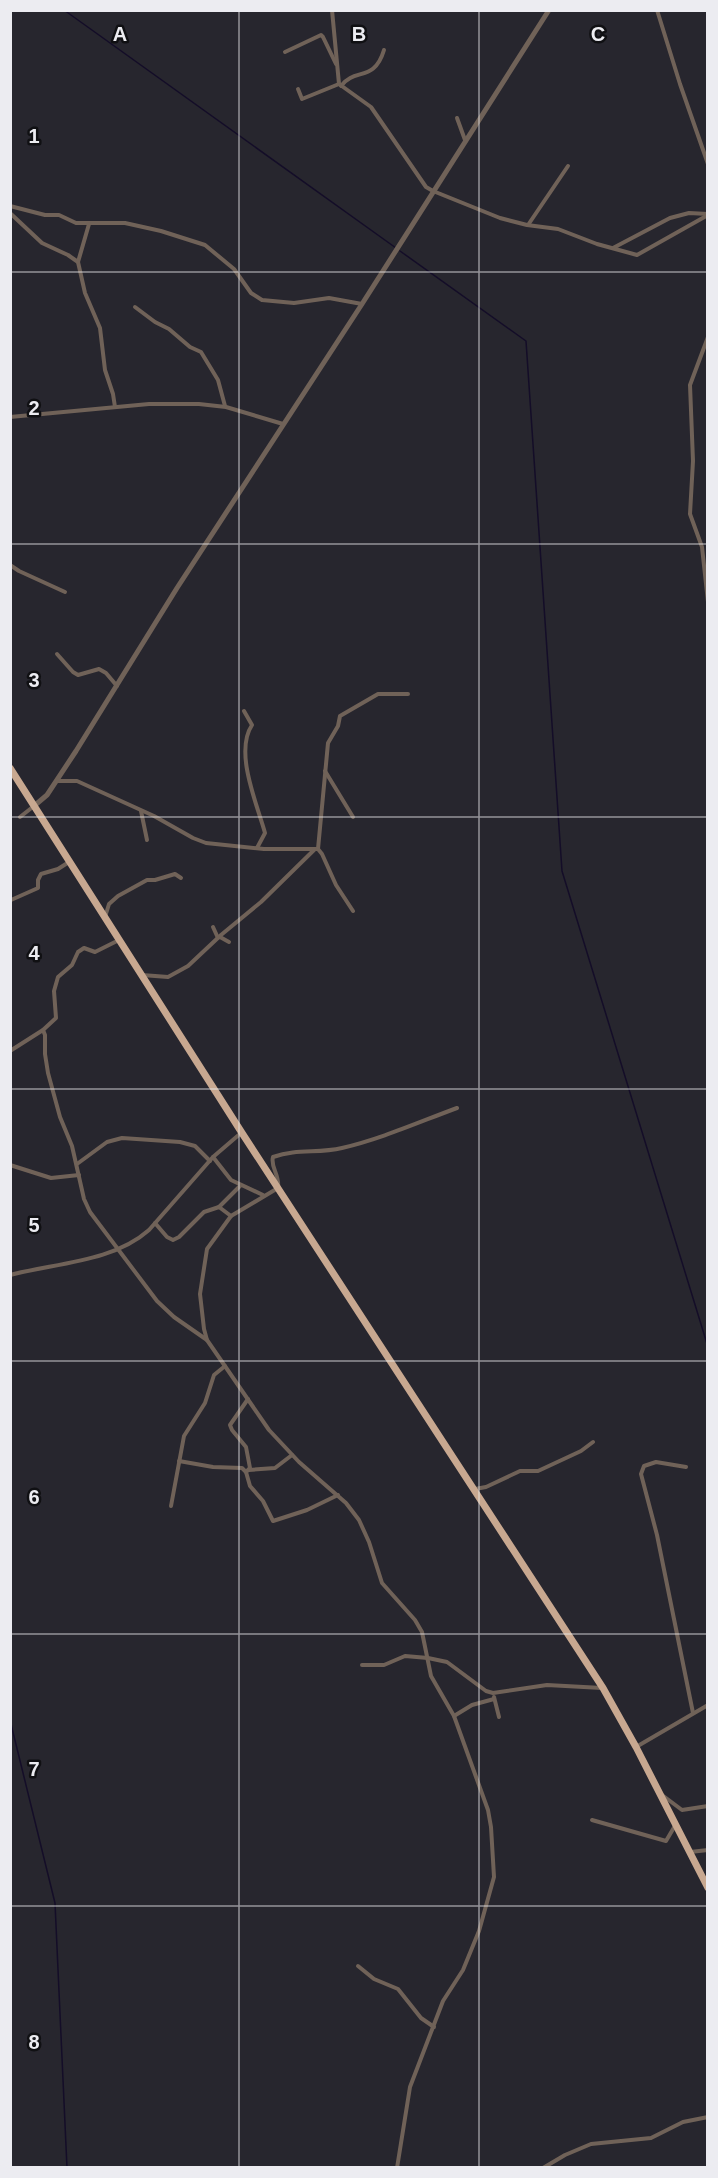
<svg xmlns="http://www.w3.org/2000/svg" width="718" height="2178" viewBox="0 0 718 2178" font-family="Helvetica,sans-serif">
<rect width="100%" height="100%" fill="#27262e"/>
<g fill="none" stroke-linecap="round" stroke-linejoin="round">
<g stroke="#140d28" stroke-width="1.5">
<path d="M64 10 396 248"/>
<path d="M400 251 526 341 562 871 708 1347"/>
<path d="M10 1720 55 1903 67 2168"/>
</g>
<g stroke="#706258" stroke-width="4">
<path d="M332 10 339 84 371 107 426 187 433 191 500 218 527 225 558 229 597 244 637 255 708 215"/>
<path d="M657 10 680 84 708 164"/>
<path d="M285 52 321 35 323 37 336 64"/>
<path d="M341 86C355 67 374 83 384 50"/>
<path d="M298 89 302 99 339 84"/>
<path d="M457 118 465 140"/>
<path d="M10 206 45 215H59L76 223H125L161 231 205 245 234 269 251 293 262 300 294 303 329 298 362 304"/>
<path d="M10 213 42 243 68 255 78 262 85 293 100 328 105 370 113 394 115 407"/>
<path d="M528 225 568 166"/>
<path d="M613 248 670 218 689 213 708 214"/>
<path d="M78 262 89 224"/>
<path d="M135 307 155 322 169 329 190 347 201 352 218 380 225 406"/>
<path d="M708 337 690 385 693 461 690 514 702 547 708 602"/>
<path d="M10 417 149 404H199L226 407 283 424"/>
<path d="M10 565 19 571 65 592"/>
<path d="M57 654 73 672 78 675 99 669 106 673 117 686"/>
<path d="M244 711 252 725C234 752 257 804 265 833L257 848"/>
<path d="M325 771 353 817"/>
<path d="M57 781H77L154 816 193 838 206 843 264 849H318L322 854 336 885 353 911"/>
<path d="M141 811 147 840"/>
<path d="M20 817 34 806"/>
<path d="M318 849 328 743 338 726 340 716 378 694H408"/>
<path d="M11 900 38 888V880L41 874 58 869 69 862"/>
<path d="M105 917 109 904 118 896 147 880H155L175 874 181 878"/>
<path d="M213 927 218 938"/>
<path d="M220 937 229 942"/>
<path d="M142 975 168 977 188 966 221 935 261 902 314 850"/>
<path d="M43 1030 45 1035V1054L48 1073 60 1117 72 1146 84 1199 90 1212 157 1301 174 1317 207 1340"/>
<path d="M10 1051 43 1030 56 1018 54 991 58 977 72 965 78 952 84 948 95 952 119 940"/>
<path d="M213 1157 231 1180 263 1195"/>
<path d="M77 1164 107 1142 122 1138 180 1142 195 1146 210 1161"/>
<path d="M10 1165 51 1178 79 1175"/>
<path d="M219 1207 240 1186"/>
<path d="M155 1223 167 1237 173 1240 179 1237 204 1212 219 1207 231 1216"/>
<path d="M10 1275C56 1263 113 1262 149 1230L213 1157 241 1133"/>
<path d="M179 1461 213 1467 242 1468 246 1472 250 1486 263 1501 273 1521 307 1510 338 1495"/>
<path d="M686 1467 656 1462 644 1466 641 1474 657 1535 693 1713"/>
<path d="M249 1470 275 1468 292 1455"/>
<path d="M246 1472 250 1468 246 1447 232 1430 230 1425 248 1399"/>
<path d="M475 1489 486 1487 520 1471H538L581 1451 593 1442"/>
<path d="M171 1506 184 1436 205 1403 214 1375 225 1366"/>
<path d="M362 1665H384L405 1656 428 1658 447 1662 486 1691 493 1693 547 1685 602 1688"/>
<path d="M494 1697 499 1717"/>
<path d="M454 1716 472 1705 494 1699"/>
<path d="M636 1747 708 1705"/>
<path d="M662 1795 682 1810 708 1806"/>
<path d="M592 1820 666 1841 676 1824"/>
<path d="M690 1852 708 1850"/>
<path d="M358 1966 374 1979 398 1989 421 2018 434 2027"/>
<path d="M397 2168 410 2087 443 2001 463 1970 479 1931 494 1877 491 1827 488 1810 454 1716 431 1676 422 1632 415 1620 382 1583 369 1542 359 1520 346 1503 299 1462 269 1430 207 1340 204 1329 200 1294 207 1249 231 1216 278 1188C280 1175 270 1167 273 1157 298 1148 317 1154 342 1148 381 1139 419 1122 457 1108"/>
<path d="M543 2168 565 2155 591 2144 651 2138 683 2122 708 2117"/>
</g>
<path stroke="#706258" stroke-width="5" d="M34 806 47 795 76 751 177 588 362 304 549 10"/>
<path stroke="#c8a890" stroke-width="7" d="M10 768 242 1133 603 1688 636 1747 708 1888"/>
</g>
<path fill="none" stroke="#ececf1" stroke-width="1.5" stroke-opacity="0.55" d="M239 10V2168M479 10V2168M10 272H708M10 544H708M10 817H708M10 1089H708M10 1361H708M10 1634H708M10 1906H708"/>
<g font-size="20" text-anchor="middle" font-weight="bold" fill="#ececf1" stroke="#101013" stroke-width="5" stroke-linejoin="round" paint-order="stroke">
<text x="120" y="41">A</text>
<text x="359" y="41">B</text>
<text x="598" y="41">C</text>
<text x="34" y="143">1</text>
<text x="34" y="415">2</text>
<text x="34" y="687">3</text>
<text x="34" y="960">4</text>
<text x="34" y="1232">5</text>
<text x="34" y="1504">6</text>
<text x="34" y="1776">7</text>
<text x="34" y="2049">8</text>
</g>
<rect width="718" height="2178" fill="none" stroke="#ececf1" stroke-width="24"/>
</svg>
